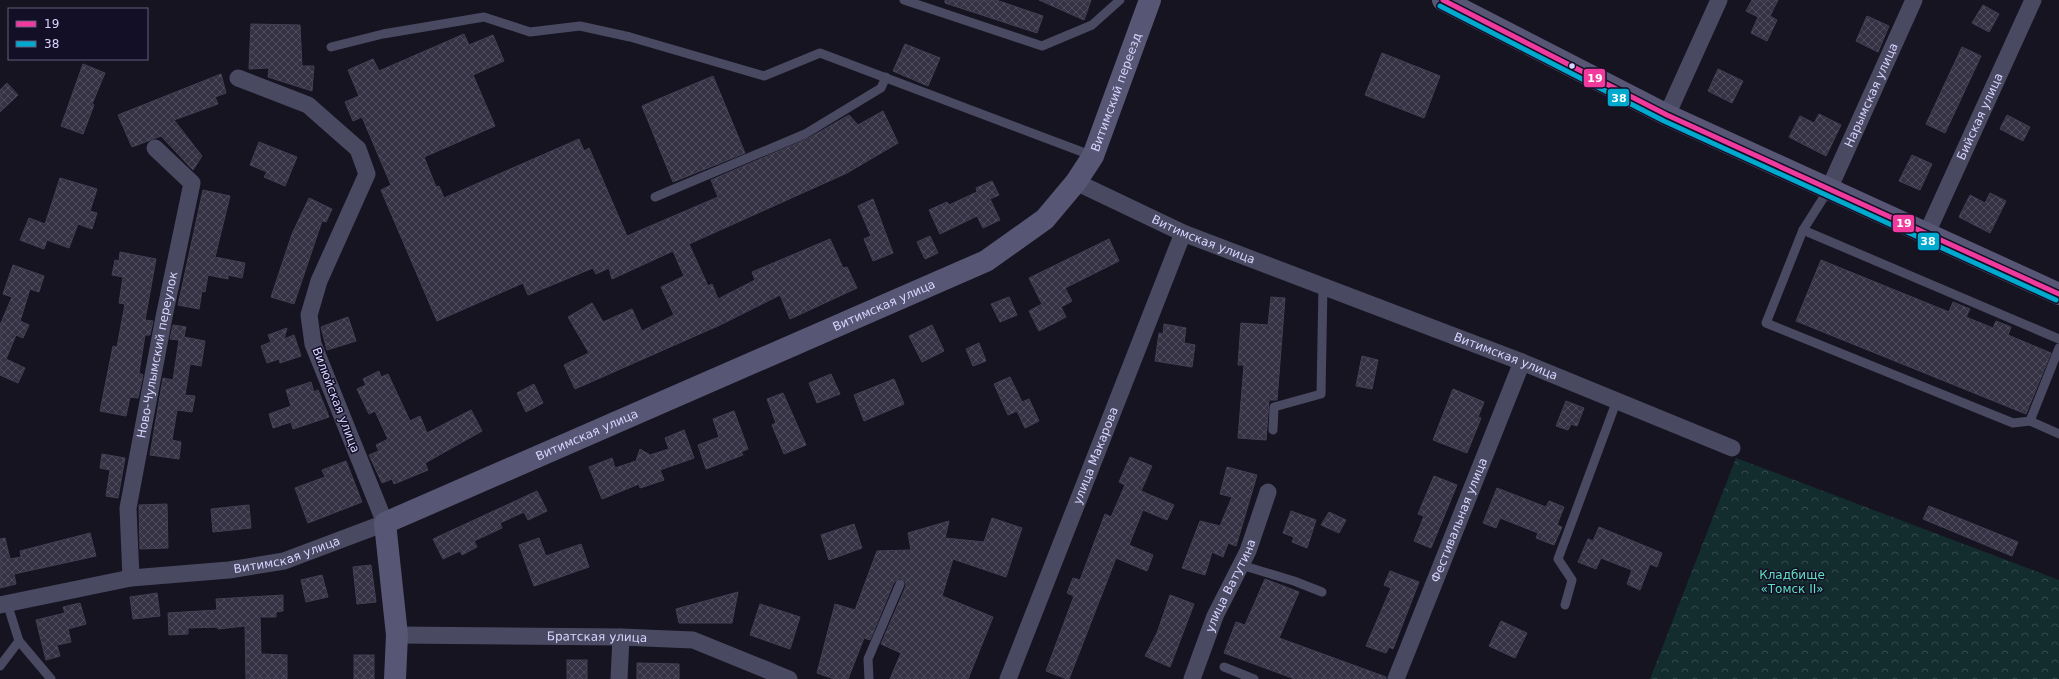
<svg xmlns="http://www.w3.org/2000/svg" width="2059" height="679" viewBox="0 0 2059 679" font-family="'DejaVu Sans',sans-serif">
<defs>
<pattern id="forest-crowns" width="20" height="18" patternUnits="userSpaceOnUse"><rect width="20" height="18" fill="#132c2d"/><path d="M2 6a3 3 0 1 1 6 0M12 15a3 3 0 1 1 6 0" fill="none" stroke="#354a4c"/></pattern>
<pattern id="building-cross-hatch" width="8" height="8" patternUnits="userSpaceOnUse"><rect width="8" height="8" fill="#343243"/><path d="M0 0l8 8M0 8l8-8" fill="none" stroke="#514f5f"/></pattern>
</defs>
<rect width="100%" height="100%" fill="#161421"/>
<path fill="url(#forest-crowns)" d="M1736 458 2059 580V679H1650Z"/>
<g fill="url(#building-cross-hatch)" stroke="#433f54">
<path d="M945 0H996L1043 16 1037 33 945 3Z"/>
<path d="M1039 0H1091L1084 20Z"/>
<path d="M1752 0H1778L1770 16 1777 20 1767 41 1751 33 1758 17 1746 11Z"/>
<path d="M1983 5 1999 14 1989 32 1972 23Z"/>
<path d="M1867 16 1889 26 1878 52 1856 41Z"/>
<path d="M251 24 300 25 302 66H314L312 91 268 77 269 68 249 69Z"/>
<path d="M464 34 469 45 493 35 504 61 473 75 495 126 424 157 436 187 439 186 444 198 579 139 584 151 589 148 627 236 718 197 711 180 807 139 849 115 858 125 883 111 898 143 847 173 689 244 708 286 712 284 718 299 755 280 752 272 830 239 843 268 847 267 857 288 790 319 780 295 720 325 575 389 564 365 589 353 568 317 592 303 603 322 632 309 642 331 674 315 661 287 684 276 673 251 612 279 609 268 596 274 593 268 528 295 523 283 437 321 381 190 391 185 362 117 353 121 345 102 359 96 348 70 373 59 379 71Z"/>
<path d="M905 44 940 58 928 86 893 71Z"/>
<path d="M1962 47 1981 56 1945 133 1926 124Z"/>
<path d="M1382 53 1440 76 1424 118 1365 95Z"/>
<path d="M83 64 105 73 92 104 94 105 83 134 61 126Z"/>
<path d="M1718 69 1743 81 1732 103 1708 91Z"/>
<path d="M221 74 226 93 215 97 218 104 174 120 202 156 193 170 161 136 132 147 118 115Z"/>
<path d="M713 76 745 153 673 182 642 106Z"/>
<path d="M7 83 18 95 0 112V90Z"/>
<path d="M1819 114 1841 125 1826 156 1789 137 1800 116 1814 123Z"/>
<path d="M2007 115 2030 127 2023 141 2000 129Z"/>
<path d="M259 142 297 157 285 186 264 177 267 172 250 165Z"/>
<path d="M1912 155 1932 164 1920 190 1899 181Z"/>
<path d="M60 178 97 189 90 211 97 213 92 229 78 224 69 248 47 240 44 249 20 240 29 218 45 224Z"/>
<path d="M992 181 999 195 990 199 1000 220 983 228 977 216 940 234 929 210 947 202 949 205 977 192 976 188Z"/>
<path d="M203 190 230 196 215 257 245 263 242 278 228 275V279L208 275 205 292 202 291 199 309 178 305Z"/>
<path d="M1990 193 2006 201 1990 233 1959 217 1970 195 1985 203Z"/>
<path d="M309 198 332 209 326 222 322 221 294 304 271 297 292 234Z"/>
<path d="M873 199 893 253 873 261 864 239 871 236 858 206Z"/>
<path d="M930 236 938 253 925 259 917 242Z"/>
<path d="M1109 239 1119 261 1065 288 1072 301 1061 307 1066 317 1039 331 1029 311 1042 304 1029 278Z"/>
<path d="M120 252 156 259 145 320 153 321 150 335H145L139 373 143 375 138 398 130 397 126 416 100 411 113 346 117 347 125 304 119 303 123 277 112 275 115 260 119 261Z"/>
<path d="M1821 260 1949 312 1953 302 1970 309 1966 317 1993 328 1996 321 2011 327 2008 335 2051 353 2026 414 1796 321Z"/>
<path d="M13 265 44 276 39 292 30 289 20 321 29 325 23 338 16 335 6 359 25 368 18 383 0 375V325L12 297 3 294Z"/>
<path d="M1009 297 1017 315 1000 322 991 304Z"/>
<path d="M1271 297 1285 298 1277 400H1269L1266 440 1238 438 1244 365H1238L1241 323 1268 325Z"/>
<path d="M348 317 356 341 327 350 321 327Z"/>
<path d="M1164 324 1186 328 1184 343 1195 345 1192 367 1155 361 1159 333 1163 334Z"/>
<path d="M173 325 186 327 184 337 205 341 201 366 190 364 185 395 195 396 192 412 177 410 172 440 181 442 179 459 150 455 163 378 173 380 179 340 170 339Z"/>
<path d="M932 325 944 351 922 362 909 336Z"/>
<path d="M287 328 284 339 294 335 301 356 280 363 279 359 267 363 261 346 271 342 268 335Z"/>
<path d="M979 343 986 361 973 366 966 349Z"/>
<path d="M1362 356 1378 360 1372 389 1356 386Z"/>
<path d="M379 371 381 377 388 374 410 421 420 416 427 433 471 410 482 431 425 463 428 470 394 484 392 479 382 483 369 455 379 451 376 445 388 439 375 411 369 414 357 389 366 385 363 379Z"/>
<path d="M831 374 840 394 817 403 809 383Z"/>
<path d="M1010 377 1022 402 1029 399 1039 421 1025 428 1017 411 1008 415 994 384Z"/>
<path d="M894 379 904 404 864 421 854 395Z"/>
<path d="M311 382 314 392 318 390 329 417 293 429 291 422 273 428 269 414 291 406 286 390Z"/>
<path d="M534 384 543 403 526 412 517 393Z"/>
<path d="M1453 389 1484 402 1478 417 1481 418 1467 453 1433 440Z"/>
<path d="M783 393 806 445 784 454 772 425 776 423 767 399Z"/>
<path d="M1566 401 1584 408 1577 426 1571 424 1568 430 1556 426Z"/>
<path d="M734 411 748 449 741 452 743 455 706 469 698 445 719 437 713 419Z"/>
<path d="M684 430 694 458 660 470 664 480 640 488 639 484 602 499 589 467 612 458 615 468 636 461 640 449 650 455 669 449 665 438Z"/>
<path d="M102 454 125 458 118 498 106 496 110 470 100 468Z"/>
<path d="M1130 457 1152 466 1141 491 1174 505 1167 520 1143 510 1129 545 1153 555 1147 571 1116 558 1069 679H1067L1046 671 1074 596 1067 593 1073 578 1080 580 1105 514 1111 517 1125 485 1119 482Z"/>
<path d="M346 461 362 502 308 523 295 488 325 477 322 470Z"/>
<path d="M1227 467 1257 475 1236 546 1228 543 1223 557 1212 552 1205 575 1182 568 1200 521 1220 526 1232 497 1220 494Z"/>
<path d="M1434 476 1457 485 1431 548 1414 541 1424 516 1418 514Z"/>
<path d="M1497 488 1546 507 1549 501 1564 507 1557 525 1562 527 1554 545 1536 538 1538 533 1500 518 1496 528 1483 523Z"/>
<path d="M537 491 547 511 528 520 524 512 500 523 502 528 474 541 477 547 462 555 460 551 443 559 433 539Z"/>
<path d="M167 504 168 548 140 549 139 505Z"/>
<path d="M249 505 251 528 213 532 211 509Z"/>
<path d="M1929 506 2018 542 2012 556 1923 519Z"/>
<path d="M1291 511 1316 520 1307 548 1292 542 1294 537 1283 533Z"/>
<path d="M1329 512 1346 520 1339 533 1321 525Z"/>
<path d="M992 518 1022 528 1006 577 953 559 942 596 993 617 968 679H890L901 653 881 644 906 586 905 581 900 578 894 582 870 640 864 638 848 679H834L817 673 835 604 855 610 877 551 911 550 908 533 949 521 945 538 984 542Z"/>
<path d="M854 524 862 548 829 560 821 535Z"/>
<path d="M1599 527 1662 553 1657 567 1650 564 1640 590 1627 584 1632 570 1601 558 1596 569 1578 562 1588 539 1593 541Z"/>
<path d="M90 533 96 556 14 574 16 584 0 588V539L5 538 10 559 21 557 20 551Z"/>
<path d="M539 538 546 556 581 544 589 567 534 586 519 545Z"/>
<path d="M371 565 376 602 357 604 353 567Z"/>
<path d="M1390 571 1419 582 1393 649 1389 647 1386 653 1366 646 1391 588 1384 585Z"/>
<path d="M322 575 328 597 306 602 301 580Z"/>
<path d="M1265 579 1299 592 1279 638 1386 677V679H1295L1224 653 1236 622 1245 625Z"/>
<path d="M738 592 732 623H679L676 609Z"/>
<path d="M157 593 160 616 133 619 130 597Z"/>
<path d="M283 595V611L276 612V617H260L261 654 287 655V679H246L245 626 218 629V627L188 628V634L169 635 168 613 217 610 216 599Z"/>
<path d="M1170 595 1194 604 1170 667 1145 656 1157 633Z"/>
<path d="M80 603 86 624 68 629 71 642 57 645 60 656 46 660 36 620 65 613 63 607Z"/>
<path d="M760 604 800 617 790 649 750 635Z"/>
<path d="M1501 621 1527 633 1515 658 1489 646Z"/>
<rect x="354" y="655" width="20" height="24"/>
<rect x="567" y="660" width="20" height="19"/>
<path d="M637 663 679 664V679H637Z"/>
</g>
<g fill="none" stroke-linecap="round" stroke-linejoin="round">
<g stroke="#4a4962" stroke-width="9">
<path d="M904 0 1042 46 1092 25 1120 0"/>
<path d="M331 47 383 34 484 17 530 32 580 26 630 37 764 76 820 53 1093 156"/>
<path d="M1829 189 1803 230 2059 339"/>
<path d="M655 197 805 134 881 88 886 77"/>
<path d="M1803 230 1766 323 2013 423 2030 421 2059 434"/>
<path d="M2030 421 2059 348"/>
<path d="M1273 430 1274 407 1321 394 1323 286"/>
<path d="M1241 565 1294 581 1322 592"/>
<path d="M7 603 19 641 51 679"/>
<path d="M1565 605 1572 580 1558 559 1617 400"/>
<path d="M0 666 19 641"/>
<path d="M1224 667 1254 679"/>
<path d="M869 679 868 659 900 584"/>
</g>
<g stroke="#4a4962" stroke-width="17">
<path d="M1667 115 1719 0"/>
<path id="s1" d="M1076 182 1183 233 1522 362 1732 448"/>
<path id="s2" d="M1829 189 1914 0"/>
<path id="s3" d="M1927 233 2033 0"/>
<path id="s4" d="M131 578 128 508 164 317 192 183 155 148"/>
<path id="s5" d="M0 605 131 578 229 570 284 561 385 523 313 344 309 315 319 281 367 174 358 149 308 105 238 78"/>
<path id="s6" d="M397 635 621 637 693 640 789 679"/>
<path d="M619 679 621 637"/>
<path id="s7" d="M1008 679 1183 233"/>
<path id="s8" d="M1192 679 1215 616 1248 551 1268 492"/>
<path id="s9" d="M1396 679 1522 362"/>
</g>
<g stroke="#575674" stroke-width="22">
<path d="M1443 0 1667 115 2059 294"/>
<path id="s10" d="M395 679 397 635 385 523 986 261 1045 219 1076 182 1093 156 1150 0"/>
</g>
<defs>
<path id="bus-1" d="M1443 0 1667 115 2059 294"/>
<path id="bus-2" d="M1440 6 1664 121 2056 300"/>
</defs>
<use href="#bus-1" stroke="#130f26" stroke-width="8"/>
<use href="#bus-2" stroke="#130f26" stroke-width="8"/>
<use href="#bus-1" stroke="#f13a9d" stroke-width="5"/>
<use href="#bus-2" stroke="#00a9ce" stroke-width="5"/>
</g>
<circle fill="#d9d4ff" stroke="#130f26" stroke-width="1.5" cx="1572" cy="66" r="3.5"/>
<g text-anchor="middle" stroke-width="3" stroke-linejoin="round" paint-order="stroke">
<g font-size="12" fill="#d9d4ff" stroke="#130f26">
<text dy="4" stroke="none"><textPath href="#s10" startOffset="1032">Витимский переезд</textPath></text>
<text dy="4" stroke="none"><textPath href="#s2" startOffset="103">Нарымская улица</textPath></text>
<text dy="4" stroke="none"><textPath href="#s3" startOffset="128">Бийская улица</textPath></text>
<text dy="4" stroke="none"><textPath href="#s1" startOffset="140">Витимская улица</textPath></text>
<text dy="4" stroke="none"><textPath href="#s10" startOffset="701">Витимская улица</textPath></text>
<text dy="4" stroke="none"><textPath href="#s4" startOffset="226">Ново-Чулымский переулок</textPath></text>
<text dy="4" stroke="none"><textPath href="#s1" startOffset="464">Витимская улица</textPath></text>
<text transform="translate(336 400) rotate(69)" y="4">Вилюйская улица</text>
<text dy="4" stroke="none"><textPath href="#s10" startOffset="377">Витимская улица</textPath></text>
<text dy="4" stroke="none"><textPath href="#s7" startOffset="240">улица Макарова</textPath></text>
<text dy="4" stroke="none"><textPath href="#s9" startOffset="171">Фестивальная улица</textPath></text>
<text dy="4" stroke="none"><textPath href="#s5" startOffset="292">Витимская улица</textPath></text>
<text dy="4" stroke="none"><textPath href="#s8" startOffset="101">улица Ватутина</textPath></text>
<text dy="4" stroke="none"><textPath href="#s6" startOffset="200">Братская улица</textPath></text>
</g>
<g font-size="12" fill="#5fe0c0" stroke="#130f26">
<text x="1792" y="579">Кладбище<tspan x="1792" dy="14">«Томск II»</tspan></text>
</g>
</g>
<g stroke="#130f26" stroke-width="1.5">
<rect x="1583" y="68" width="23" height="20" rx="4" fill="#f13a9d"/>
<rect x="1607" y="88" width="23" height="19" rx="4" fill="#00a9ce"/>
<rect x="1892" y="214" width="23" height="19" rx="4" fill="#f13a9d"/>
<rect x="1917" y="232" width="23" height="19" rx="4" fill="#00a9ce"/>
</g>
<g font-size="11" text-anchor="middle" font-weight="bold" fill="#fff">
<text x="1595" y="82">19</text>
<text x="1619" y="102">38</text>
<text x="1904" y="227">19</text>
<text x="1928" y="245">38</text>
</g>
<rect x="8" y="8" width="140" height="52" fill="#130f26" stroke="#625e7d"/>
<rect x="16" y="21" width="20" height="6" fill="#f13a9d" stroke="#625e7d"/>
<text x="44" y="28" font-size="12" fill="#d9d4ff">19</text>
<rect x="16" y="41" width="20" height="6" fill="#00a9ce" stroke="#625e7d"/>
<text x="44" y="48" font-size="12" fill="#d9d4ff">38</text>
</svg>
